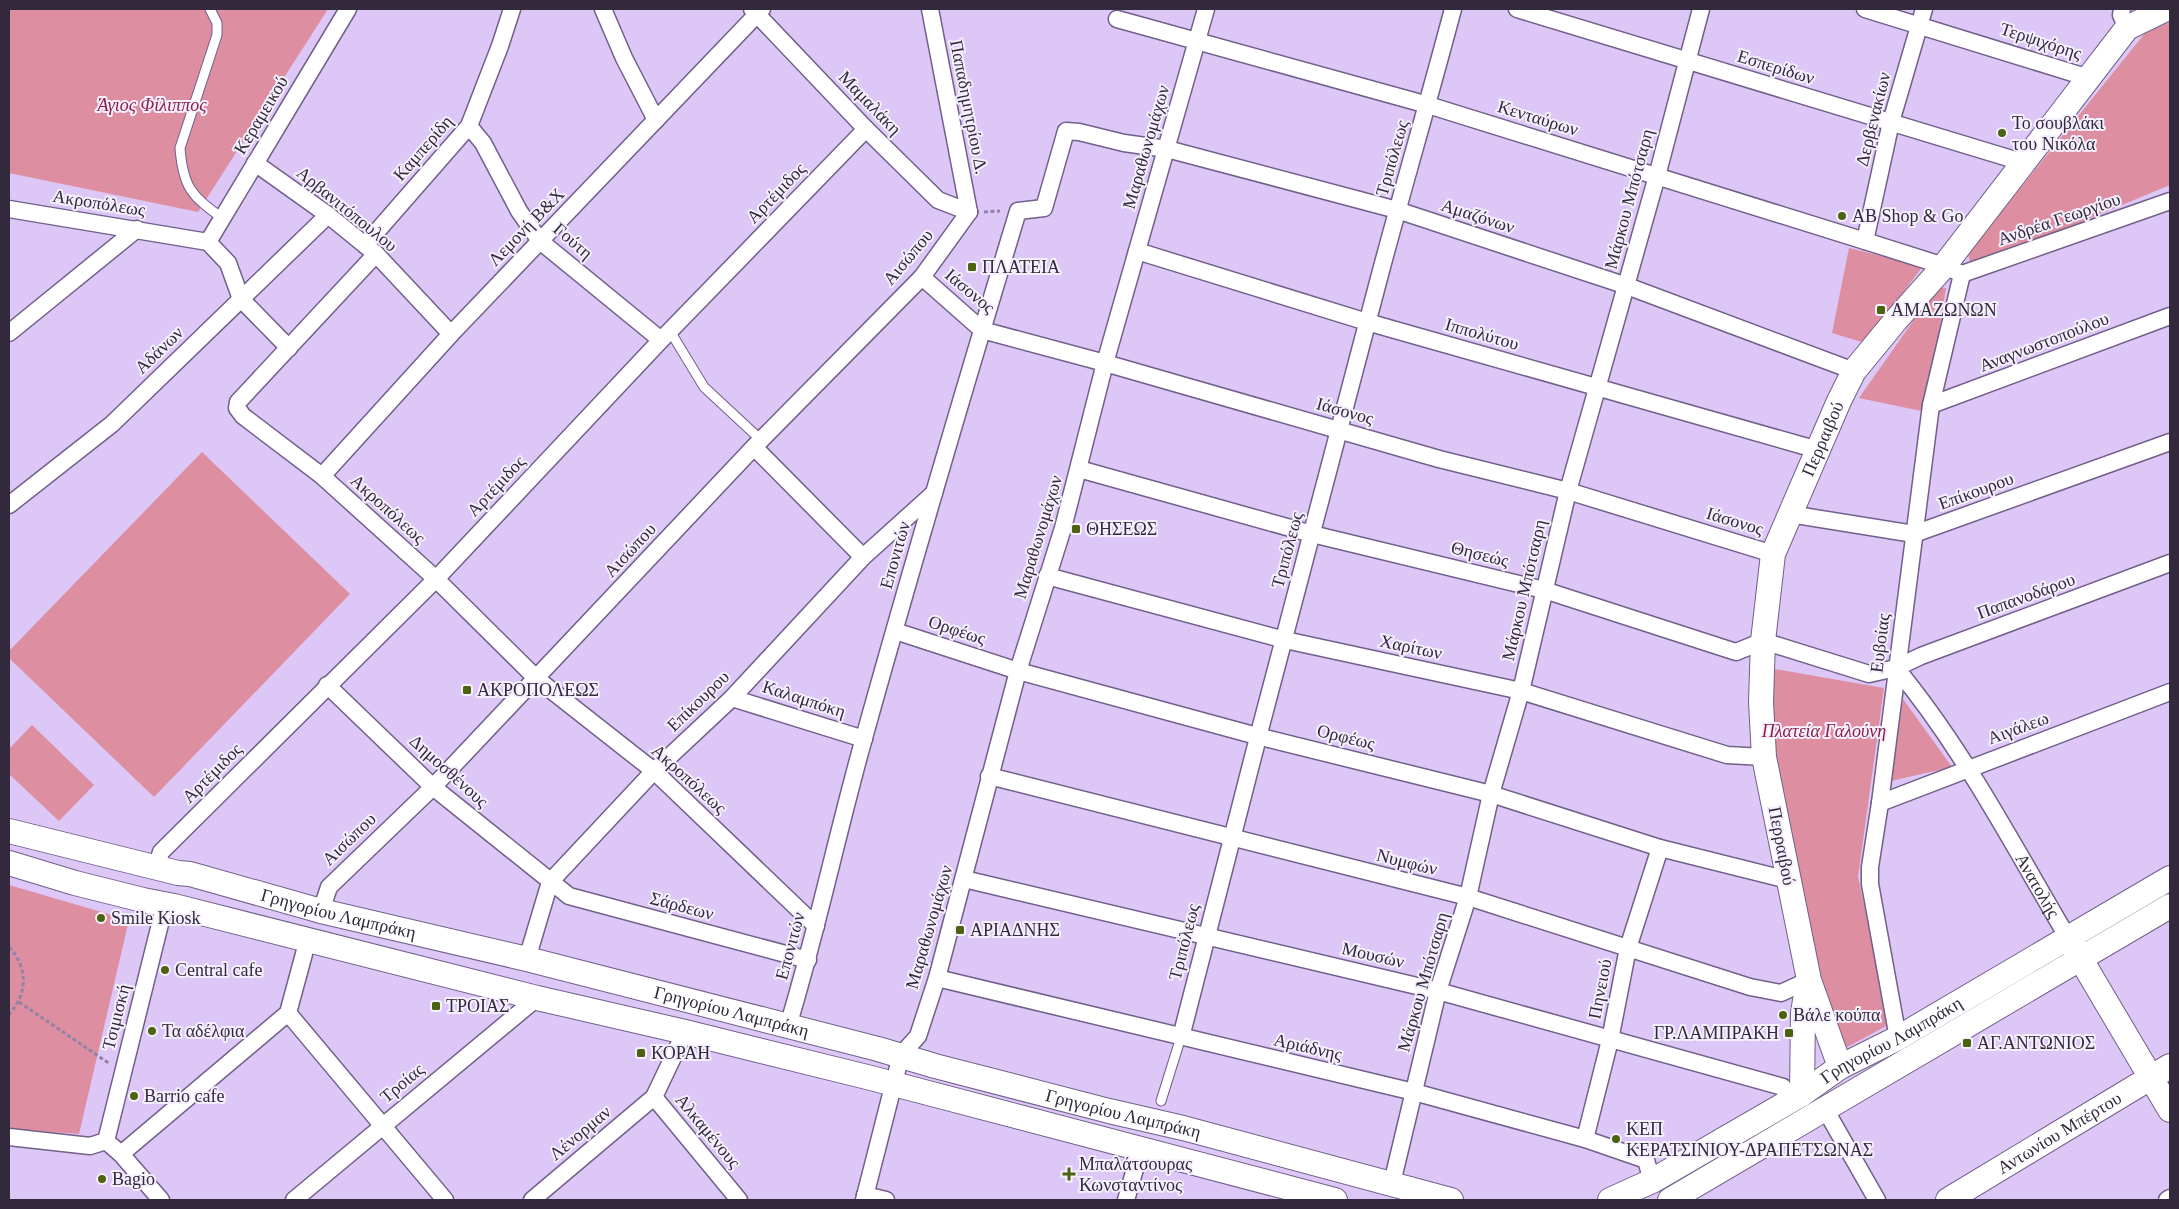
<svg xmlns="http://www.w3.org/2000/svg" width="2179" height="1209" viewBox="0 0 2179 1209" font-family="Georgia,serif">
<rect width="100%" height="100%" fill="#dcc7f7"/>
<g fill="#dd8fa1">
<path d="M9 9H328L198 212 9 173Z"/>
<path d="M2170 22V185L1971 268 1968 253 2145 33Z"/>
<path d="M1849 248 1923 266 1865 343 1832 333Z"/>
<path d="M1937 287 1946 288 1926 412 1859 398Z"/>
<path d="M202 452 350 594 154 797 9 658V651Z"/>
<path d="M1763 667 1884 688 1858 877 1879 971 1888 1025 1840 1051 1809 929 1768 715Z"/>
<path d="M1903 699 1952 767 1891 781Z"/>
<path d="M32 725 94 785 59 821 9 774V749Z"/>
<path d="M9 885 129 920 79 1134 9 1129Z"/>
</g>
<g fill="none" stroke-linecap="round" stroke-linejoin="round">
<defs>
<g id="lane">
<path d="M210 9 217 23V35L180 148C183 188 192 196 222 218"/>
<path d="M670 331 704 387 761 440"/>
<path d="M1161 1101 1181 1037"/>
</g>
<g id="street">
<path d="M603 9 624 58 656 120"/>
<path d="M752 9 866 129 938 200 969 212"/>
<path d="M930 9 969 212"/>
<path d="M1517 9 2025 163"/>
<path d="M1865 9 2089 78"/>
<path d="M2122 9 2121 15 2127 28"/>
<path d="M1117 19 1428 105 1865 241 1944 266 1962 274 1931 405 1880 803 1870 867V884L1898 1038"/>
<path d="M469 126 483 143 519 211 540 241 661 340"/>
<path d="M255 163 328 215 376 254 451 334"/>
<path d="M9 209 208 242 228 263 241 299 289 348"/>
<path d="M1865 241 1891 122 1924 9"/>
<path d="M208 242 348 9"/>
<path d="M365 245 469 126 500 46 512 9"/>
<path d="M1137 251 1367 322 1818 450"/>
<path d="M376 254 238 402 237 408 243 416 322 476 436 579 537 679 654 771 816 926"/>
<path d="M1962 274 2170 201"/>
<path d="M922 277 982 330 1105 363 1439 459 1568 491 1773 554"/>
<path d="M9 333 137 229"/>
<path d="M1931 405 2170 316"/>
<path d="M754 447 863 557"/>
<path d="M1079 469 1312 534 1544 590 1736 652 1763 641 1869 674 1896 668 1921 656 2170 563"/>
<path d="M322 476 451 334 762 9"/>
<path d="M9 505 112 424 328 215"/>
<path d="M1790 514 1914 534 2170 442"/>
<path d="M1047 576 1285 640 1521 691 1727 755 1764 757"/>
<path d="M895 631 1018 671 1257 736 1491 794 1660 848 1788 880"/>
<path id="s1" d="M1896 668C1964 750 2014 847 2068 938"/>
<path d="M327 685 433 787 569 896 808 960"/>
<path d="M732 698 864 739"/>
<path d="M989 776 1468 897 1750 987 1781 993 1809 980"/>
<path d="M1880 803 2170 692"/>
<path d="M156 868 161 852 436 579 661 340 866 129"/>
<path d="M964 879 1438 991 1783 1087 1789 1101"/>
<path d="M321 911 329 887 433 787 754 447 922 277 969 212"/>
<path d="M527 959 550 882 654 771 732 698 863 557 934 493"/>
<path d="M937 978 1414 1092 1585 1139 1646 1160 1652 1181"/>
<path d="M288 1013 445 1200"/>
<path d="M788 1026C817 931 837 834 864 738 913 562 965 386 1018 211L1044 208 1066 131 1079 132 1124 143 1167 149 1397 210 1627 286 1854 371"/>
<path d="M685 1032 654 1097 739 1200"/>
<path d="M1181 1037C1245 785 1311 533 1378 282 1402 191 1429 100 1453 9"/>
<path d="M1825 1109 1877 1200"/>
<path d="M9 1137 90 1146 106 1141 121 1154 161 1200"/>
<path d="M1585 1139 1610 1040 1628 948 1660 848"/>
<path d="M106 1141 165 904"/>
<path d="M121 1154 288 1013 308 939"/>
<path d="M1392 1183 1438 991 1468 897 1491 794 1521 691 1568 491 1657 176 1701 9"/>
<path d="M865 1195 886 1200"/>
<path d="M294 1200 537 998"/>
<path d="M532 1200 654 1097"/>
<path d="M864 1200 901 1055 918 1036 937 978 1018 671 1063 528 1105 363 1206 9"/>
<path d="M1126 1200 1141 1148"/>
<path d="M2167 1200 2170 1198"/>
</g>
<g id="secondary">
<path id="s2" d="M9 831 178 873 190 874 321 911 527 959 878 1049 935 1066 1109 1111 1183 1128 1451 1200"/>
<path d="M9 863 75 883 143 900 174 906 537 998 685 1032 871 1078 1335 1200"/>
<path d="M2073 946 2170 1110"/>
<path id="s3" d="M1840 1067 1809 980 1764 757 1761 702 1763 641 1773 554 1839 401 1854 371 1896 320 1944 266 2127 28 2166 9"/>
<path d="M1802 1094 1803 1013 1808 982"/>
<path id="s4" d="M1610 1200 1652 1181 1802 1094 1840 1067 1898 1038 2170 878"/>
<path d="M1670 1200 2170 906"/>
<path id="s5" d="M1948 1200 2170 1066"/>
</g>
</defs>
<use href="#lane" stroke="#725f8a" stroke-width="11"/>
<use href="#street" stroke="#725f8a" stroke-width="19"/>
<use href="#secondary" stroke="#725f8a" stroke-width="26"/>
<g stroke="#9282a5" stroke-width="3" stroke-dasharray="4 2.5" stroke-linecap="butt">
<path d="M984 212 1000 211"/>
<path d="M9 947C28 967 28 994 9 1014"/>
<path d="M19 1002 110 1064"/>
</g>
<use href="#lane" stroke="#fff" stroke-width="9"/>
<use href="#street" stroke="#fff" stroke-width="16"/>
<use href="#secondary" stroke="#fff" stroke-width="24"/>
</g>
<g fill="#4b620e" stroke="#f5effe" stroke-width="2">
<circle cx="2002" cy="133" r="5"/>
<circle cx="1842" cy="216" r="5"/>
<rect x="967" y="262" width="10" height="10" rx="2.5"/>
<rect x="1876" y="305" width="10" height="10" rx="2.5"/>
<rect x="1071" y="524" width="10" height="10" rx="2.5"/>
<rect x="462" y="685" width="10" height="10" rx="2.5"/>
<circle cx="101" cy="918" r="5"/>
<rect x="955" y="925" width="10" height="10" rx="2.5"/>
<circle cx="165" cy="970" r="5"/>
<rect x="431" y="1001" width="10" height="10" rx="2.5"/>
<circle cx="1783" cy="1015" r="5"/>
<circle cx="152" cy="1031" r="5"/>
<rect x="1784" y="1028" width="10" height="10" rx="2.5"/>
<rect x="1962" y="1038" width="10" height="10" rx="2.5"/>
<rect x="636" y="1048" width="10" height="10" rx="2.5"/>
<circle cx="134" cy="1096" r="5"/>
<circle cx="1616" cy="1139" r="5"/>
<path d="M1066.5 1166.5h5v5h5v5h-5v5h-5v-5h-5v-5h5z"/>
<circle cx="102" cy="1179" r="5"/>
</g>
<g text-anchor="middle" stroke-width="4" stroke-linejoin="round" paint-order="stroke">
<g font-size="18" fill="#322a3c" stroke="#f5effe">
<text transform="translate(2041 41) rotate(18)" y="6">Τερψιχόρης</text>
<text transform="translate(1776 67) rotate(17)" y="6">Εσπερίδων</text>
<text transform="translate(870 103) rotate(46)" y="6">Μαμαλάκη</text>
<text transform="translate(969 107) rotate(79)" y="6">Παπαδημητρίου Δ.</text>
<text transform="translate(261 115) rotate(-59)" y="6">Κεραμεικού</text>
<text transform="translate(1538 118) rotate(17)" y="6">Κενταύρων</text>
<text transform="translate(1873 119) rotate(-76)" y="6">Δερβενακίων</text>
<text transform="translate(1146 147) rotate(-74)" y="6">Μαραθωνομάχων</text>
<text transform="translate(423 148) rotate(-49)" y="6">Καμπερίδη</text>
<text transform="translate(1392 158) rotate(-74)" y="6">Τριπόλεως</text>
<text transform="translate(776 193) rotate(-46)" y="6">Αρτέμιδος</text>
<text transform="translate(1629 199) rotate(-75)" y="6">Μάρκου Μπότσαρη</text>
<text transform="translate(99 203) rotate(9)" y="6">Ακροπόλεως</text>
<text transform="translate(347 209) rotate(39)" y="6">Αρβανιτόπουλου</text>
<text transform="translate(1478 216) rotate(18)" y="6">Αμαζόνων</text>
<text transform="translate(2059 219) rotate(-19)" y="6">Ανδρέα Γεωργίου</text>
<text transform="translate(526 227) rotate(-46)" y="6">Λεμονή Β&amp;Χ</text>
<text transform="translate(573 241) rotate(41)" y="6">Γούτη</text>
<text transform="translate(908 257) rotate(-50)" y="6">Αισώπου</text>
<text transform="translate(970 291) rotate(40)" y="6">Ιάσονος</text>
<text transform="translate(1482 334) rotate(16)" y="6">Ιππολύτου</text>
<text transform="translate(2044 342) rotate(-21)" y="6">Αναγνωστοπούλου</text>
<text transform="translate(159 350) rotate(-44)" y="6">Αδάνων</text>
<text transform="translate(1345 411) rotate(16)" y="6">Ιάσονος</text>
<text dy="6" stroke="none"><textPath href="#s3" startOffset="649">Περραιβού</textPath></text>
<text transform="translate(496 486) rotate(-47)" y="6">Αρτέμιδος</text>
<text transform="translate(1976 491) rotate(-20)" y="6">Επίκουρου</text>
<text transform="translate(388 509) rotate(42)" y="6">Ακροπόλεως</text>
<text transform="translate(1735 521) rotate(17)" y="6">Ιάσονος</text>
<text transform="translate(1038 537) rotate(-73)" y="6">Μαραθωνομάχων</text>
<text transform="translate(630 550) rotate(-47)" y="6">Αισώπου</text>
<text transform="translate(1287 550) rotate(-75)" y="6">Τριπόλεως</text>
<text transform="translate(1480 554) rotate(14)" y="6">Θησεώς</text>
<text transform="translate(895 555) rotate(-74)" y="6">Επονιτών</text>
<text transform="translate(1524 590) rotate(-77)" y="6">Μάρκου Μπότσαρη</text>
<text transform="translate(2026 596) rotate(-20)" y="6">Παπανοδάρου</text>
<text transform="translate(957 630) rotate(18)" y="6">Ορφέως</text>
<text transform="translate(1880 643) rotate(-83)" y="6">Ευβοίας</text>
<text transform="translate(1411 647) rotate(12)" y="6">Χαρίτων</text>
<text transform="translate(804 699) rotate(18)" y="6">Καλαμπόκη</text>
<text transform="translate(698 701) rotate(-44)" y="6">Επίκουρου</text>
<text transform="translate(2018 728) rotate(-20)" y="6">Αιγάλεω</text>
<text transform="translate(1346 737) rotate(14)" y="6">Ορφέως</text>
<text transform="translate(449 771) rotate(42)" y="6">Δημοσθένους</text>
<text transform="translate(212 773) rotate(-45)" y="6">Αρτέμιδος</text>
<text transform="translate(689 779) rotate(42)" y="6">Ακροπόλεως</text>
<text transform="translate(349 839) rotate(-44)" y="6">Αισώπου</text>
<text transform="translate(1782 846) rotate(79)" y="6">Περραιβού</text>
<text transform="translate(1407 862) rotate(14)" y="6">Νυμφών</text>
<text dy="6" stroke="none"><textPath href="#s1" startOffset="260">Ανατολής</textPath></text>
<text transform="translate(682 906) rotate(15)" y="6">Σάρδεων</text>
<text dy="6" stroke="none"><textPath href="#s2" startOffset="340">Γρηγορίου Λαμπράκη</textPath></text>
<text transform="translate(929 927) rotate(-74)" y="6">Μαραθωνομάχων</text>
<text transform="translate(1184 942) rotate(-76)" y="6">Τριπόλεως</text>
<text transform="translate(790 946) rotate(-75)" y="6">Επονιτών</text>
<text transform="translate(1373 955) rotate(13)" y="6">Μουσών</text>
<text transform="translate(1423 982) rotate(-74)" y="6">Μάρκου Μπότσαρη</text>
<text transform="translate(1600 989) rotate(-79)" y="6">Πηνειού</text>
<text dy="6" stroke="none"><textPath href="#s2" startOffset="745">Γρηγορίου Λαμπράκη</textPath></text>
<text transform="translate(116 1017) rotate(-76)" y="6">Τσιμισκή</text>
<text dy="6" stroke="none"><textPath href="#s4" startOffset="324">Γρηγορίου Λαμπράκη</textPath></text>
<text transform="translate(1308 1047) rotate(13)" y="6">Αριάδνης</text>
<text transform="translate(402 1083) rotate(-40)" y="6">Τροίας</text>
<text dy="6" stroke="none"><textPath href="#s2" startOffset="1150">Γρηγορίου Λαμπράκη</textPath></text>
<text transform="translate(708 1131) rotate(50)" y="6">Αλκαμένους</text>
<text transform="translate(580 1133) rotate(-40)" y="6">Λένορμαν</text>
<text dy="6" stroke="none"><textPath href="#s5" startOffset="130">Αντωνίου Μπέρτου</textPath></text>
</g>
<g font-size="18" font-style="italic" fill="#8c1f46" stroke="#f5effe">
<text x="152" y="111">Άγιος Φίλιππος</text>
<text x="1824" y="737">Πλατεία Γαλούνη</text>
</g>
<g font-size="18" fill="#322a3c" stroke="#f5effe" text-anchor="start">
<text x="2012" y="129">Το σουβλάκι<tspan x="2012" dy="21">του Νικόλα</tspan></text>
<text x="1852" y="222">AB Shop &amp; Go</text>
<text x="982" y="273">ΠΛΑΤΕΙΑ</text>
<text x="1891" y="316">ΑΜΑΖΩΝΩΝ</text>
<text x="1086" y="535">ΘΗΣΕΩΣ</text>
<text x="477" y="696">ΑΚΡΟΠΟΛΕΩΣ</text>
<text x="111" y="924">Smile Kiosk</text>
<text x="970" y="936">ΑΡΙΑΔΝΗΣ</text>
<text x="175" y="976">Central cafe</text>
<text x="446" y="1012">ΤΡΟΙΑΣ</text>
<text x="1793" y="1021">Βάλε κούπα</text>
<text x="162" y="1037">Τα αδέλφια</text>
<text x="1779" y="1039" text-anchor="end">ΓΡ.ΛΑΜΠΡΑΚΗ</text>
<text x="1977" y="1049">ΑΓ.ΑΝΤΩΝΙΟΣ</text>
<text x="651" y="1059">ΚΟΡΑΗ</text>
<text x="144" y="1102">Barrio cafe</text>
<text x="1626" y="1135">ΚΕΠ<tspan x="1626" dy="21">ΚΕΡΑΤΣΙΝΙΟΥ-ΔΡΑΠΕΤΣΩΝΑΣ</tspan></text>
<text x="1079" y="1170">Μπαλάτσουρας<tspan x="1079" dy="21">Κωνσταντίνος</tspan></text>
<text x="112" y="1185">Bagio</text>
</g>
</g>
<rect width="2179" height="1209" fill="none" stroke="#322a3c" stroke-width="20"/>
</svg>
